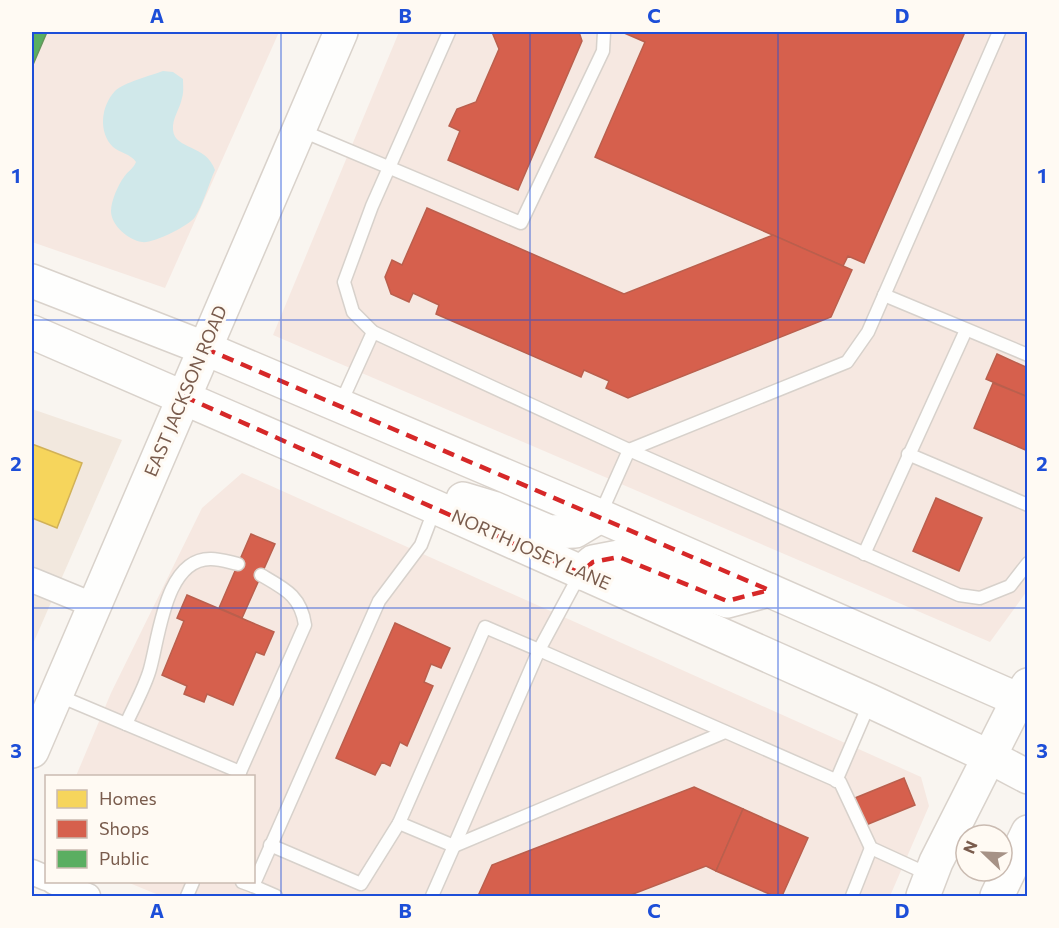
<svg xmlns="http://www.w3.org/2000/svg" width="1059" height="928" viewBox="0 0 1059 928" font-family="Commissioner,sans-serif">
<rect width="100%" height="100%" fill="#f9f5f0"/>
<path fill="#f2e8de" d="M32 409 122 440 32 646Z"/>
<g fill="#f6e8e1">
<path d="M32 32H279L165 288 32 242Z"/>
<path d="M399 32H1027V591L990 642 273 335Z"/>
<path d="M242 473 921 777 929 806 890 896H161L127 882H254V776H76L111 693 202 508Z"/>
</g>
<path fill="#d0e8ea" d="M163 71 173 72 183 79C183 85 184 92 182 98 180 109 172 118 173 130 175 150 206 144 215 170 209 183 203 205 195 217 189 226 152 244 142 242 128 240 111 225 111 211 111 201 118 185 124 177 128 171 133 169 136 162 131 154 120 153 113 147 98 132 101 106 115 91 123 83 152 75 163 71Z"/>
<path fill="#f6d55c" stroke="#d1b158" stroke-width="1.5" d="M32 444 82 463 57 528 32 518Z"/>
<g fill="#d6604d" stroke="#ba5f4d" stroke-width="1.5">
<path d="M492 32H579L582 41 518 190 448 160 460 131 449 126 457 109 476 102 499 49Z"/>
<path d="M622 32H965L864 263 848 256 843 266 595 157 645 42Z"/>
<path d="M427 208 624 294 773 235 852 270 831 317 628 398 606 388 609 381 584 370 581 377 436 314 439 305 413 293 409 302 391 294 385 277 392 260 402 265Z"/>
<path d="M997 354 1028 368V397L986 379Z"/>
<path d="M993 383 1028 397V451L974 428Z"/>
<path d="M936 498 982 518 959 571 913 551Z"/>
<path d="M251 534 275 544 242 618 219 608Z"/>
<path d="M187 595 274 632 264 655 256 652 233 705 207 694 204 702 184 694 187 686 162 675 184 621 177 618Z"/>
<path d="M395 623 450 648 441 668 431 664 424 682 433 686 407 746 400 742 390 766 382 762 375 775 336 758Z"/>
<path d="M904 778 915 805 866 825 855 798Z"/>
<path d="M694 787 743 809 716 871 706 866 628 896H478L492 865Z"/>
<path d="M743 809 808 838 782 896H774L716 871Z"/>
</g>
<path fill="#5aae61" stroke="#64955b" stroke-width="1.5" d="M32 32H47L32 67Z"/>
<g fill="none" stroke-linecap="round" stroke-linejoin="round">
<defs>
<g id="lane">
<path d="M300 130 521 223 603 51 604 32"/>
<path d="M884 295 1028 355"/>
<path d="M373 332 353 312 344 282 372 206 449 32"/>
<path d="M340 405 373 332 629 450 959 595 980 598 1010 586 1028 563"/>
<path d="M908 454 1028 505"/>
<path d="M600 515 629 450 847 362 868 332 999 32"/>
<path d="M864 554 966 330"/>
<path d="M580 574 539 650 840 782 871 848 930 875"/>
<path d="M57 695 240 772 238 776"/>
<path d="M126 724C134 706 145 687 150 669 159 638 165 558 211 559 220 559 229 562 238 564"/>
<path d="M240 772 305 625C301 596 285 589 261 575"/>
<path d="M836 781 870 702"/>
<path d="M399 823 485 627 539 650 454 846"/>
<path d="M270 845 361 884 399 823 454 846 432 896"/>
<path d="M454 846 725 732"/>
<path d="M242 882 253 886 379 601 421 545 435 508"/>
<path d="M253 886 276 896"/>
<path d="M187 896 193 882"/>
<path d="M852 896 871 848"/>
</g>
<g id="street">
<path d="M32 580 93 605"/>
<path d="M32 872 46 878"/>
<path d="M54 882 88 896"/>
</g>
<g id="secondary">
<path d="M32 281 204 348 600 516 1028 704"/>
<path d="M32 332 435 507 870 701 990 757 1028 777"/>
<path d="M463 499 493 508 549 532 575 531 600 516"/>
<path d="M580 573 593 562 619 557 678 584 727 601 769 590"/>
<path d="M32 751 341 32"/>
<path d="M923 896 936 862 1018 700 1028 685"/>
<path d="M997 896 1028 832"/>
</g>
</defs>
<use href="#lane" stroke="#d7d1cb" stroke-width="15"/>
<use href="#street" stroke="#d7d1cb" stroke-width="27"/>
<use href="#secondary" stroke="#d9d2cb" stroke-width="36"/>
<use href="#lane" stroke="#fefefd" stroke-width="12"/>
<use href="#street" stroke="#fefefd" stroke-width="24"/>
<use href="#secondary" stroke="#fefefd" stroke-width="33"/>
</g>
<path fill="none" stroke="#d62828" stroke-width="4.5" stroke-dasharray="12 8" stroke-linejoin="round" d="M204 348 769 590 727 601 619 557 593 562 580 573 183 396Z"/>
<path fill="none" stroke="#1d4ed8" stroke-width="1.5" stroke-opacity="0.55" d="M281 32V896M530 32V896M778 32V896M32 320H1028M32 608H1028"/>
<g text-anchor="middle" stroke-width="6" stroke-linejoin="round" paint-order="stroke">
<g font-size="18" fill="#7a5c4d" stroke="#fffaf3">
<text transform="translate(186 391) rotate(-67)" y="6">EAST JACKSON ROAD</text>
<text transform="translate(531 550) rotate(24)" y="6">NORTH JOSEY LANE</text>
</g>
</g>
<rect width="1059" height="928" fill="none" stroke="#fffaf3" stroke-width="66"/>
<rect x="45" y="775" width="210" height="108" fill="#fffaf3" stroke="#cabbb1" stroke-width="1.5"/>
<rect x="57" y="790" width="30" height="18" fill="#f6d55c" stroke="#cabbb1" stroke-width="1.5"/>
<text x="99" y="805" font-size="18" fill="#7a5c4d">Homes</text>
<rect x="57" y="820" width="30" height="18" fill="#d6604d" stroke="#cabbb1" stroke-width="1.5"/>
<text x="99" y="835" font-size="18" fill="#7a5c4d">Shops</text>
<rect x="57" y="850" width="30" height="18" fill="#5aae61" stroke="#cabbb1" stroke-width="1.5"/>
<text x="99" y="865" font-size="18" fill="#7a5c4d">Public</text>
<g transform="translate(984 853) rotate(293)"><circle r="28" fill="#fffaf3" stroke="#cabbb1" stroke-width="1.5"/>
<path d="M0-4.5L10 22L0 15L-10 22Z" fill="#a69286"/>
<text y="-9" font-size="16" font-weight="bold" text-anchor="middle" fill="#7a5c4d">N</text>
</g>
<rect x="33" y="33" width="993" height="862" fill="none" stroke="#1d4ed8" stroke-width="2"/>
<g font-size="20" text-anchor="middle" font-weight="bold" fill="#1d4ed8">
<text x="157" y="23">A</text>
<text x="405" y="23">B</text>
<text x="654" y="23">C</text>
<text x="902" y="23">D</text>
<text x="16" y="183">1</text>
<text x="1042" y="183">1</text>
<text x="16" y="471">2</text>
<text x="1042" y="471">2</text>
<text x="16" y="758">3</text>
<text x="1042" y="758">3</text>
<text x="157" y="918">A</text>
<text x="405" y="918">B</text>
<text x="654" y="918">C</text>
<text x="902" y="918">D</text>
</g>
</svg>
